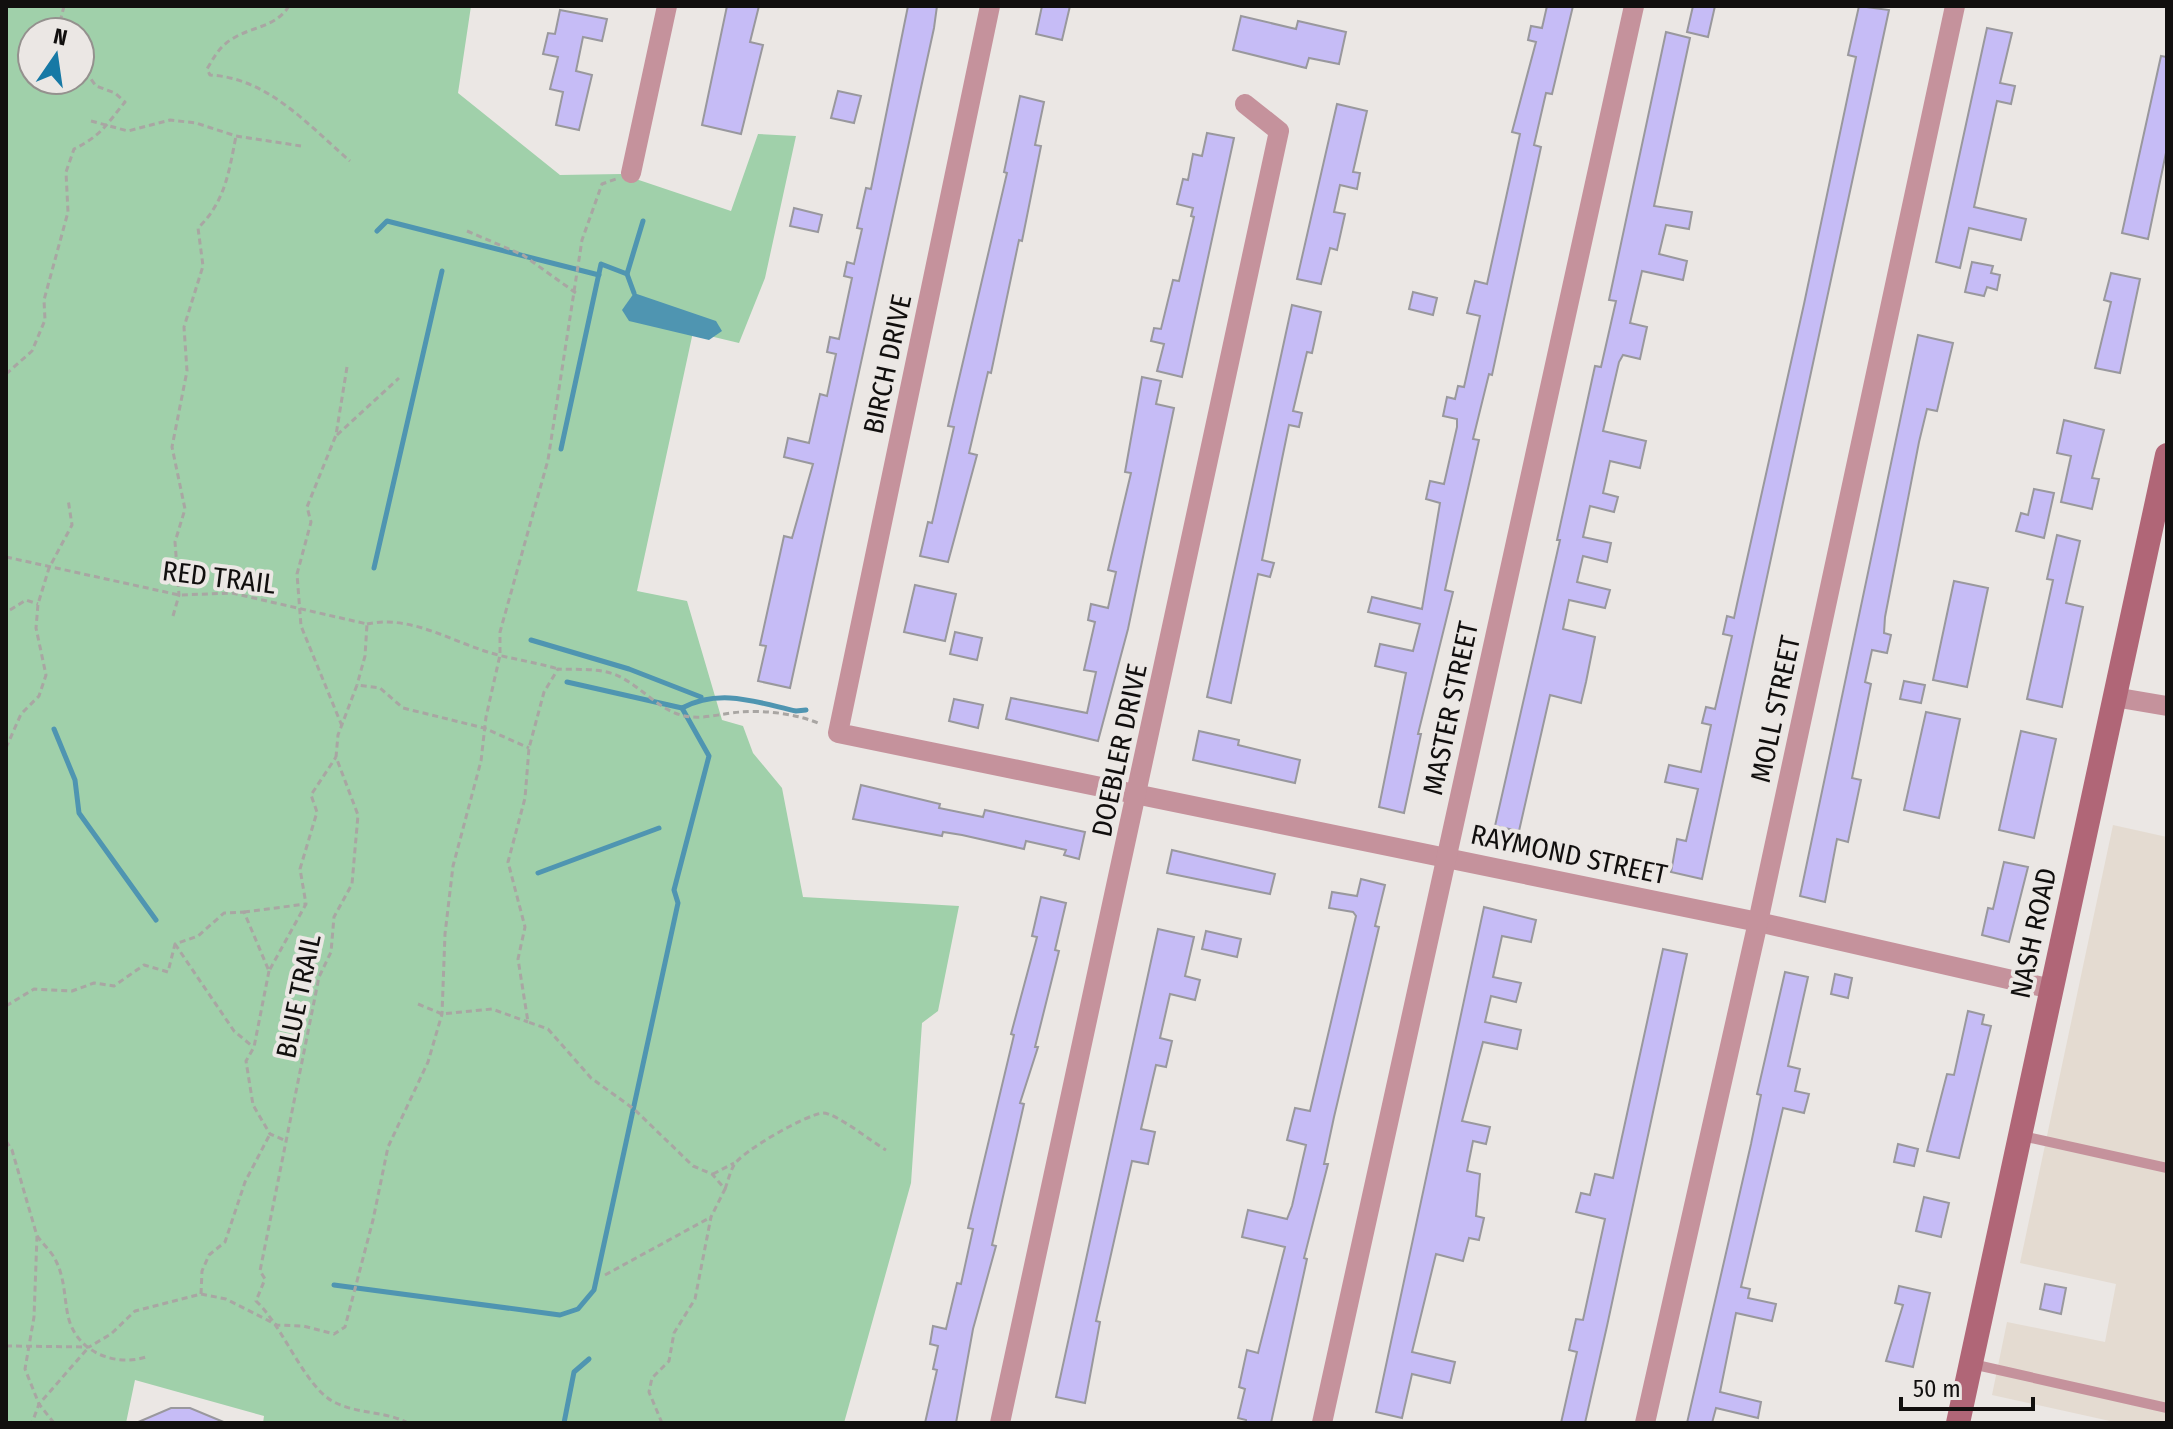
<svg xmlns="http://www.w3.org/2000/svg" width="2173" height="1429" viewBox="0 0 2173 1429" font-family="'Fira Sans Condensed',sans-serif">
<rect width="100%" height="100%" fill="#ebe7e4"/>
<path fill="#e4dbd1" d="M2113 825 2167 837V1423H2119L1992 1395 2007 1322 2105 1342 2116 1284 2020 1263Z"/>
<path fill="#a0d0aa" fill-rule="evenodd" d="M6 6H471L458 93 560 175 621 174 731 211 758 134 796 136 765 278 739 343 693 332 637 591 687 601 722 720 743 726 753 753 782 788 803 897 959 906 938 1011 922 1023 911 1183 844 1423H263L264 1416 135 1380 126 1423H6ZM32 32H80V80H32Z"/>
<path fill="#4f95b1" d="M634 293 716 321 722 331 709 340 629 321 622 310Z"/>
<g fill="none" stroke-linecap="round" stroke-linejoin="round">
<g stroke="#4f95b1" stroke-width="5">
<path d="M377 231 387 221 599 275"/>
<path d="M627 274 634 293"/>
<path d="M561 449 601 264 627 274 643 221"/>
<path d="M374 568 442 271"/>
<path d="M531 640 629 669 701 697"/>
<path d="M567 682 682 708C720 688 756 702 796 711L806 710"/>
<path d="M54 729 75 780 79 813 156 920"/>
<path d="M538 873 659 828"/>
<path d="M334 1285 560 1315 578 1309 594 1290 678 903 674 890 709 756 682 708"/>
<path d="M564 1423 574 1372 589 1359"/>
</g>
</g>
<g fill="#c6bcf6" stroke="#99989d" stroke-width="2">
<path d="M727 6H759L750 42 763 45 741 134 702 125Z"/>
<path d="M908 6H937L934 28 790 688 758 681 766 646 760 645 784 536 792 538 813 464 784 457 788 438 809 443 820 394 827 396 836 354 827 352 830 337 839 339 852 278 844 276 847 262 854 264 862 229 857 228 866 188 871 189Z"/>
<path d="M1042 6H1070L1062 40 1036 34Z"/>
<path d="M1547 6H1573L1552 94 1546 93 1534 145 1541 147 1492 375 1489 374 1473 439 1479 440 1445 590 1453 592 1418 734H1421L1404 813 1379 807 1406 673 1375 666 1380 644 1413 651 1420 624 1368 612 1372 597 1422 609 1440 503 1426 499 1430 481 1444 484 1457 427V419L1443 416 1447 397 1455 399 1458 386 1464 387 1480 316 1467 313 1475 281 1487 284 1520 134 1512 132 1536 42 1528 40 1531 26 1542 28Z"/>
<path d="M1693 6H1715L1708 37 1687 32Z"/>
<path d="M1859 6 1889 10 1702 879 1671 872 1677 839 1686 841 1698 789 1665 782 1669 765 1701 772 1711 725 1702 723 1706 707 1715 709 1732 636 1723 634 1727 616 1734 618 1737 604 1804 304 1856 57 1848 55Z"/>
<path d="M560 10 607 19 602 41 583 37 576 71 592 75 579 130 556 125 563 92 550 89 558 57 543 54 548 33 555 34Z"/>
<path d="M1241 16 1296 29 1298 21 1346 32 1339 64 1309 58 1306 68 1233 50Z"/>
<path d="M1987 28 2012 33 2000 83 2015 86 2011 104 1997 101 1974 207 2026 219 2021 240 1969 228 1960 268 1936 262Z"/>
<path d="M1666 32 1690 38 1654 206 1692 212 1689 229 1666 225 1659 254 1687 261 1683 280 1642 271 1630 323 1647 327 1640 359 1623 355 1619 362 1603 431 1646 441 1640 468 1610 461 1603 493 1618 497 1614 512 1590 506 1583 537 1611 543 1607 562 1583 556 1577 582 1610 590 1605 608 1569 600 1563 629 1595 637 1586 682 1581 703 1550 695 1519 831 1495 826 1560 540H1557L1595 366 1601 367 1616 301 1609 300Z"/>
<path d="M2161 56 2167 57V148L2148 239 2122 233Z"/>
<path d="M838 91 861 96 854 123 831 118Z"/>
<path d="M1020 96 1044 102 1035 145 1041 146 1022 241 1019 240 991 373 988 372 969 453 977 455 948 562 920 556 928 522 932 523 954 427 948 426 1007 173 1004 172Z"/>
<path d="M1337 104 1367 111 1353 172 1360 173 1357 189 1340 185 1334 212 1345 214 1337 250 1330 248 1321 284 1297 279Z"/>
<path d="M1207 133 1234 138 1182 377 1157 371 1164 344 1151 341 1154 328 1161 329 1173 280 1179 281 1194 217 1191 216 1193 208 1177 204 1183 179 1188 180 1193 154 1202 156Z"/>
<path d="M794 208 822 215 818 232 790 226Z"/>
<path d="M1972 262 1993 266 1991 273 2000 275 1997 290 1987 287 1984 296 1965 292Z"/>
<path d="M2111 273 2140 279 2120 373 2095 368 2111 302 2104 300Z"/>
<path d="M1413 292 1437 298 1433 315 1409 309Z"/>
<path d="M1292 305 1321 312 1312 353 1307 352 1293 411 1302 413 1299 427 1289 425 1282 459 1262 560 1274 563 1270 577 1258 574 1231 703 1207 697Z"/>
<path d="M1918 335 1953 343 1937 411 1927 409 1919 442 1885 617 1884 633 1891 635 1887 653 1872 650 1865 682 1871 684 1852 778 1861 780 1848 842 1837 839 1825 902 1800 896Z"/>
<path d="M1142 377 1161 381 1156 404 1174 408 1128 629 1098 741 1006 719 1011 698 1087 713 1096 672 1084 670 1095 622 1088 620 1091 604 1108 608 1116 572 1108 570 1131 473 1125 472Z"/>
<path d="M2064 420 2104 430 2092 478 2099 479 2092 509 2061 502 2071 456 2057 453Z"/>
<path d="M2034 489 2054 493 2044 538 2016 531 2021 513 2028 515Z"/>
<path d="M2057 535 2080 541 2066 603 2083 607 2062 707 2027 699 2053 580 2047 579Z"/>
<path d="M1954 581 1988 588 1967 687 1933 680Z"/>
<path d="M915 585 956 594 945 641 904 632Z"/>
<path d="M955 632 982 638 977 660 950 654Z"/>
<path d="M1904 681 1925 685 1921 703 1900 699Z"/>
<path d="M954 699 983 705 978 728 949 721Z"/>
<path d="M1926 712 1960 719 1939 818 1904 810Z"/>
<path d="M1199 731 1239 740 1238 745 1300 760 1295 783 1193 760Z"/>
<path d="M2021 731 2056 739 2034 838 1999 830Z"/>
<path d="M861 785 940 804 939 808 983 817 985 810 1085 832 1079 859 1064 855 1066 850 1026 841 1024 849 962 835 943 832 942 836 853 819Z"/>
<path d="M1172 850 1275 874 1270 894 1167 873Z"/>
<path d="M2004 862 2028 867 2009 942 1982 935 1988 908 1993 909Z"/>
<path d="M1361 879 1385 885 1375 926 1379 927 1334 1117 1324 1164H1328L1304 1258 1307 1259 1271 1423H1246V1420L1238 1418 1245 1389 1239 1387 1247 1350 1258 1353 1285 1247 1242 1237 1248 1210 1287 1219 1292 1206 1306 1145 1287 1140 1295 1108 1310 1111 1356 916 1353 912 1329 908 1332 892 1357 896Z"/>
<path d="M1041 897 1066 903 1055 950 1059 951 1035 1047H1038L1020 1103 1024 1104 992 1245 996 1246 973 1329 956 1423H925L937 1370 933 1369 938 1346 930 1344 933 1326 946 1329 957 1283 961 1284 973 1229 968 1228 1014 1035 1011 1034 1037 937 1032 936Z"/>
<path d="M1484 907 1536 920 1531 942 1502 936 1493 977 1521 983 1516 1002 1491 996 1485 1022 1521 1030 1517 1049 1483 1042 1462 1121 1490 1127 1486 1144 1473 1141 1467 1171 1480 1174 1476 1216 1484 1218 1479 1240 1469 1238 1463 1261 1436 1254 1412 1352 1455 1362 1450 1383 1412 1374 1402 1418 1376 1412Z"/>
<path d="M1158 929 1194 937 1185 976 1200 980 1195 1000 1170 994 1160 1038 1172 1041 1166 1067 1156 1065 1141 1129 1155 1132 1148 1164 1132 1161 1096 1321 1100 1322 1085 1403 1056 1397Z"/>
<path d="M1206 931 1241 939 1237 957 1202 949Z"/>
<path d="M1663 949 1687 954 1607 1326 1585 1423H1561L1577 1352 1569 1350 1576 1319 1583 1320 1605 1219 1576 1212 1581 1193 1590 1195 1595 1174 1613 1178Z"/>
<path d="M1785 972 1808 977 1788 1066 1800 1069 1795 1091 1809 1094 1804 1113 1783 1108 1741 1287 1750 1289 1748 1298 1776 1304 1772 1321 1736 1313 1720 1392 1761 1402 1758 1418 1716 1408 1712 1423H1687L1751 1144 1761 1095 1757 1094Z"/>
<path d="M1835 974 1852 978 1848 998 1831 994Z"/>
<path d="M1968 1011 1984 1015 1982 1024 1991 1026 1959 1158 1927 1151 1947 1074 1954 1075Z"/>
<path d="M1898 1144 1918 1149 1914 1166 1894 1162Z"/>
<path d="M1924 1197 1949 1203 1941 1237 1916 1231Z"/>
<path d="M2045 1284 2066 1288 2061 1314 2040 1309Z"/>
<path d="M1899 1286 1930 1293 1913 1367 1886 1361 1903 1305 1895 1303Z"/>
<path d="M171 1408H190L226 1423H136Z"/>
</g>
<g fill="none" stroke-linecap="round" stroke-linejoin="round">
<g stroke="#a9a6a3" stroke-width="3" stroke-dasharray="6 4" stroke-linecap="butt">
<path d="M64 6 61 18 70 32"/>
<path d="M289 6C275 28 252 26 232 39 220 46 214 57 207 69L210 75C268 78 308 125 350 161"/>
<path d="M91 121 128 131 170 120 196 123 236 136 301 146"/>
<path d="M467 231 523 255 576 293"/>
<path d="M6 374 32 351 45 320 44 300 68 212 66 172 74 149C102 135 106 125 125 102L115 93 96 86 80 64"/>
<path d="M337 435 399 378"/>
<path d="M6 557 179 595 232 593 367 624 365 656 357 685"/>
<path d="M10 610 26 600 38 604"/>
<path d="M173 616 179 595 175 542 185 509 172 447 187 371 184 327 203 266 198 228C225 202 229 172 236 136"/>
<path d="M367 624C412 614 455 644 498 655 518 660 538 663 558 669"/>
<path d="M342 726 301 626 297 574 311 522 307 507 336 435 347 367"/>
<path d="M6 748 21 714 39 696 46 675 36 628 38 604 49 568 72 525 68 499"/>
<path d="M244 912 306 904"/>
<path d="M175 944 234 1031 252 1046"/>
<path d="M269 971 254 1047 246 1061 253 1105 270 1134 284 1140"/>
<path d="M418 1004 442 1014 492 1009 528 1022"/>
<path d="M6 1006 34 989 72 991 94 983 114 986 144 965 168 972 175 944 198 936 224 913 244 912 269 971 306 904 300 869 317 812 311 795 336 757"/>
<path d="M6 1141 12 1150 37 1236 34 1317 25 1369 39 1404 54 1423"/>
<path d="M713 1174 734 1163"/>
<path d="M725 1189C728 1181 730 1172 734 1165 742 1151 807 1114 823 1113 836 1113 872 1142 886 1150"/>
<path d="M37 1236C43 1244 52 1252 56 1261 65 1279 64 1297 68 1316 76 1352 115 1367 146 1357"/>
<path d="M605 1275 711 1217"/>
<path d="M201 1294 202 1271 209 1255 225 1242 245 1182 270 1134"/>
<path d="M6 1346 89 1347 111 1334 135 1311 201 1294 226 1299 277 1325 303 1326 334 1334 345 1327 373 1220 388 1147 428 1062 442 1014 445 934 453 866 481 761 486 717 500 655V632L548 460 582 240 602 184 616 179"/>
<path d="M28 1423H32L39 1404 89 1347"/>
<path d="M408 1423C385 1411 359 1414 336 1403 305 1389 284 1327 256 1301L265 1279 260 1271 319 977 331 952 334 917 352 884 358 815 336 757 338 735 357 685 380 688 403 708 484 728 529 748"/>
<path d="M662 1423 649 1392 652 1378 669 1361 674 1333 695 1299 711 1217 725 1189 712 1174 693 1166 634 1109 591 1078 548 1029 528 1022 518 959 525 927 508 862 525 798 529 748 544 692 558 669C580 670 605 667 624 679 644 690 659 709 681 715 700 721 722 713 741 712 766 710 798 714 820 724"/>
</g>
<g stroke="#c5929c" stroke-width="10">
<path d="M2022 1136 2167 1168"/>
<path d="M1972 1364 2167 1408"/>
</g>
<g stroke="#c5929c" stroke-width="20">
<path d="M990 6 838 733 1758 922 2052 989"/>
<path d="M631 173 667 6"/>
<path d="M2114 697 2167 706"/>
<path d="M1000 1423 1279 131 1245 104"/>
<path d="M1322 1423 1634 6"/>
<path d="M1645 1423 1758 922 1955 6"/>
</g>
<path stroke="#b06677" stroke-width="24" d="M1958 1423 2167 455"/>
</g>
<g text-anchor="middle" stroke-width="8" stroke-linejoin="round" paint-order="stroke">
<g font-size="28" fill="#110f0e" stroke="#ebe7e4">
<text transform="translate(887 364) rotate(-78)" y="10">BIRCH DRIVE</text>
<text transform="translate(219 577) rotate(7)" y="10">RED TRAIL</text>
<text transform="translate(1450 708) rotate(-78)" y="10">MASTER STREET</text>
<text transform="translate(1775 709) rotate(-78)" y="10">MOLL STREET</text>
<text transform="translate(1119 750) rotate(-78)" y="10">DOEBLER DRIVE</text>
<text transform="translate(1569 854) rotate(12)" y="10">RAYMOND STREET</text>
<text transform="translate(2033 933) rotate(-78)" y="10">NASH ROAD</text>
<text transform="translate(298 996) rotate(-78)" y="10">BLUE TRAIL</text>
</g>
</g>
<rect width="2173" height="1429" fill="none" stroke="#110f0e" stroke-width="16"/>
<g transform="translate(56 56) rotate(13)"><circle r="38" fill="#ebe7e4" stroke="#94918e" stroke-width="2"/>
<path d="M0-6L14 30L0 20L-14 30Z" fill="#1779a5"/>
<text y="-12" font-size="22" font-weight="bold" text-anchor="middle" fill="#110f0e">N</text>
</g>
<path d="M1901 1397v12h132v-12" fill="none" stroke="#110f0e" stroke-width="4"/>
<text x="1913" y="1397" font-size="24" fill="#110f0e" stroke="#ebe7e4" stroke-width="6" paint-order="stroke">50 m</text>
</svg>
